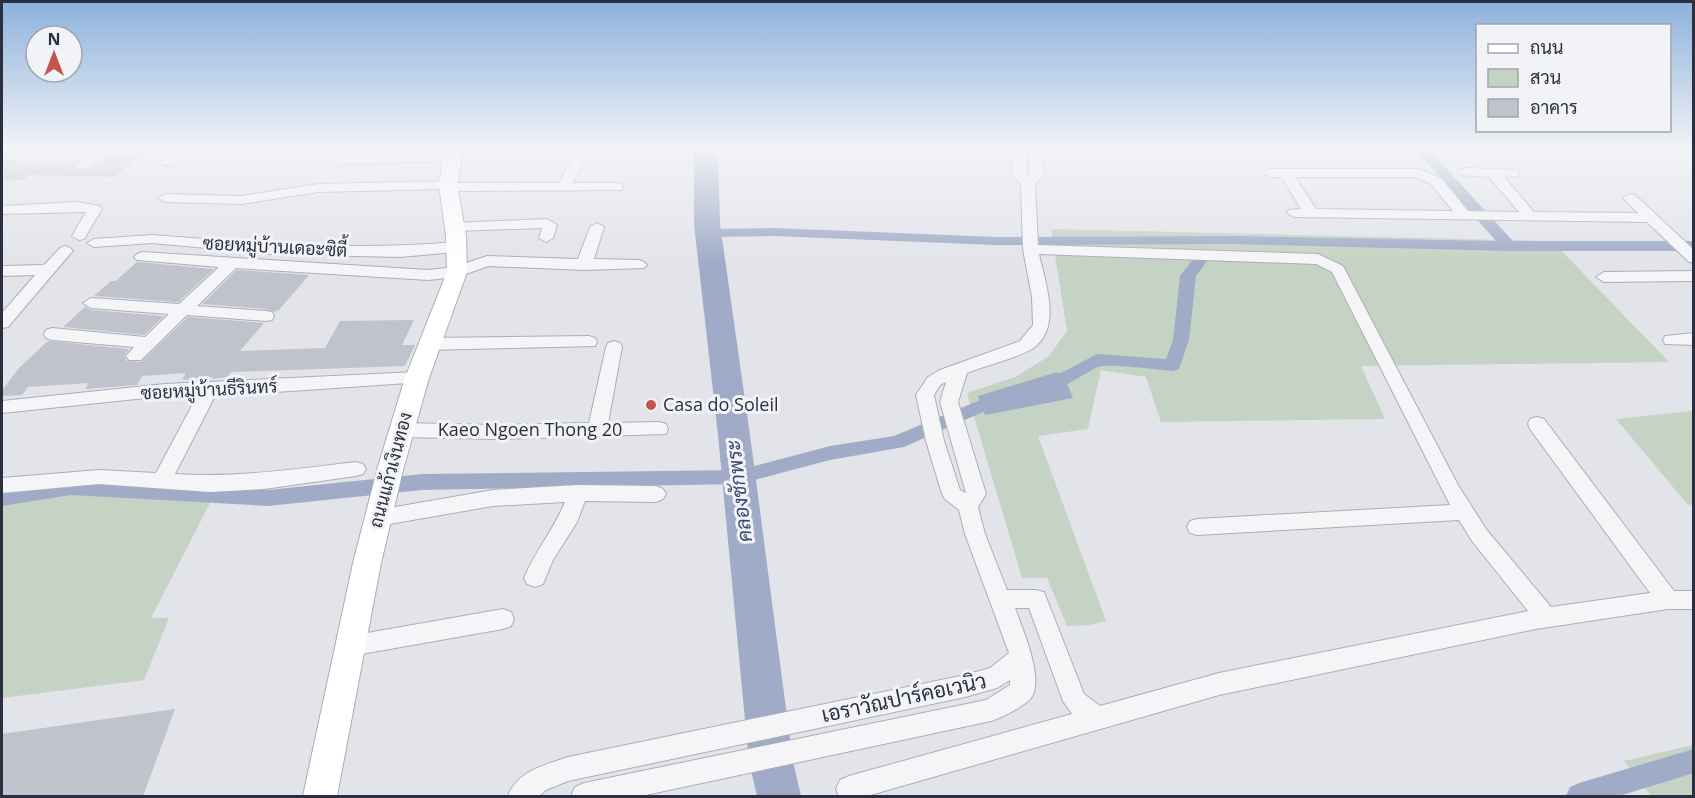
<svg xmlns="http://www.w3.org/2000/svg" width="1695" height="798" viewBox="0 0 1695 798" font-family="'Open Sans',Sarabun,sans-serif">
<rect width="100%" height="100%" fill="#e2e4ea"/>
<g fill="#c5d3c4">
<path d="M1051 229 1552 241 1669 362 1361 366 1385 419 1161 422 1146 377 1101 370 1088 429 1038 436 1106 621 1089 625 1067 626 1047 578H1022L967 393 1015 377 1049 356 1067 331Z"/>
<path d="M1693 411V504L1688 505 1616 419Z"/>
<path d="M66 493 211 501 151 618H169L144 680 2 698V503Z"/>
<path d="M1693 745V796H1651L1624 761Z"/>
</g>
<path fill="#a0acc7" d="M1057 372 1068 386 1073 398 985 415 978 396Z"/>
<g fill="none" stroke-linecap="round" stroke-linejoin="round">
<g fill="#a0acc7" fill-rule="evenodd">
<path d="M1415 149H1428L1513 241H1694V251H1509L1235 244 995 245 775 236 708 237 701 233 708 229 775 228 995 237 1235 236 1496 241Z"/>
<path d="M1199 256 1207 261 1196 276 1189 340 1179 369 1173 371C1159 370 1108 363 1098 367 1079 376 1056 396 1033 389L1030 385 1033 381 1063 372 1097 354 1166 359 1173 340 1180 276 1194 258Z"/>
<path d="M1004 390 1010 392 1013 396 1010 400 904 447 830 460 739 484 422 490 268 506 71 495 2 506V490L71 479 268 490 422 474 739 470 830 446 894 436Z"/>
<path d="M1694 749V773L1619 796H1566L1570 787 1579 783Z"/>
</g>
<path fill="#a0acc7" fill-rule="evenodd" d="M694 149H718L720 224 750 435 793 762 801 796H757L749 762 718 435 694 224Z"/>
</g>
<g fill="#c0c2cc">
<path d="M119 149 145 150 115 177 29 175 23 180 2 181V161H77L74 165 76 169 88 170Z"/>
<path d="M137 262 214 269 178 302 94 296 111 281H116Z"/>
<path d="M237 270 309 275 279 310 274 312 266 309 202 304Z"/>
<path d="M85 307 91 310 164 316 144 335 63 327Z"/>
<path d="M188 317 264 323 240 351 325 348 340 321 414 320 402 345H415L405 366 231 372 228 377 212 379 213 377 182 380 186 373 142 376 137 385 85 389 89 383 28 387 22 395 2 396V390L20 367 48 341 129 349 124 356 127 361 141 362Z"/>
<path d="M175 709 143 796H2V734Z"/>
</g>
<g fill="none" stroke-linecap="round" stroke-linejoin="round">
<defs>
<g id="street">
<path d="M13 149H27L17 160H7L5 157Z"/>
<path d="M94 149H108L88 168H78L76 165Z"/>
<path d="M175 149H189L173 165H163L161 162Z"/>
<path d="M576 149H589L573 183H616L621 184 623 187 621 190 448 191 443 189 318 192 241 204 165 202 158 198 165 194 241 196 318 184 448 181 453 183H559Z"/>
<path d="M624 149H660L661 150C653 156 632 155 624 149Z"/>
<path d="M1012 149H1026V173L1028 176 1030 173 1028 149H1042L1044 173 1035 185 1038 245 1318 254 1343 266 1458 485 1486 529 1551 607 1650 593 1530 429 1528 424 1530 419 1537 417 1544 419 1674 591H1694V609H1668L1536 629 1219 695 867 796H839L836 789 840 780 849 776 1072 714 1063 701 1029 608H1015C1022 628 1045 679 1031 698 1025 706 1001 718 991 721L641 796H571L575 787 584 783 986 700 1010 685V680L997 688 965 697 568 781 546 790 539 796H508C517 771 545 765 568 757L965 675 990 668 1009 653 965 534 959 510 945 499 942 494 926 441 916 395 928 377 940 370 1020 341 1033 325 1032 297 1023 249 1021 185 1012 173ZM1039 254 1316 264 1332 272 1450 505 1197 519 1190 521 1187 527 1190 533 1197 535 1459 520 1472 541 1528 611 1219 673 1100 706 1084 694 1044 592 1036 590H1007L985 534 978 507 986 494 958 402 967 373C984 366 1017 358 1032 349 1063 329 1045 282 1039 254ZM946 382 940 402 966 493 960 490 944 441 934 395 940 385Z"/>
<path d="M453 154 460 158 458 161 341 164 334 160 341 156Z"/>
<path d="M1465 168 1517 170 1519 173 1517 176 1504 177 1534 212 1638 213 1623 198 1630 194 1635 195 1694 250V263L1689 262 1647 222 1294 217 1287 213 1289 210 1301 209 1282 177H1270L1263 173 1270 169H1418L1441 178 1468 211 1519 212 1489 177 1460 175 1458 172ZM1295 177H1416L1431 184 1453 211 1316 209Z"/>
<path d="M77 202 100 206 102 209 84 239 79 240 72 236 86 212 2 214V206Z"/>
<path d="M547 219 557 225 553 238 546 242 539 238 542 228 455 231 448 227 455 223Z"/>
<path d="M597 223 604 227 594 259 639 260 644 262 647 265 644 268 584 270 489 266 457 277 428 280 236 268 197 306 266 311 272 312 274 316 272 320 266 321 187 315 141 360H129L126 356 134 347 52 340 46 338 44 334 46 330 52 328 145 337 169 314 91 308 83 303 91 298 179 304 219 267 137 260 134 257 137 254 142 252 428 270 455 267 487 256 578 259 590 227Z"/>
<path d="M152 235C253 243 354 251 456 242L464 247 456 252 400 257 271 254 152 243 94 247 87 243 94 239Z"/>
<path d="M65 246 70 248 73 251 70 254 8 327 2 328V313L35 275 2 276V266L44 265 60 248Z"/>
<path d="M1694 271V281L1604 282 1596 277 1604 272Z"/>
<path d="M1694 333V345L1665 344 1663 340 1665 336Z"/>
<path d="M589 336 595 338 597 342 595 346 428 350 422 348 420 344 422 340 428 338Z"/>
<path d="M614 341 620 343 622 347 608 423 659 422 666 424 668 429 666 434 496 439 401 437 394 435 392 430 394 425 401 423 496 425 589 423 606 347 608 343Z"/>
<path d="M417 372 423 374 426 378 423 382 215 396 175 474C236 478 295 469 356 462L363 464 366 469 363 474 356 476 264 489 210 492 99 484 2 493V478L99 470 156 473 197 396H165L2 413V401L165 384Z"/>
<path d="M578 485 656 486 663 489 666 494 663 499 656 502 585 501 577 522 553 560 543 584 535 587 527 584 524 578C536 550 554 529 565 502L493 506 378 526 371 524 368 518 371 512 378 510 493 490Z"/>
<path d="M503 609 511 612 514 619 511 626 503 629 350 656 342 653 339 646 342 639 350 636Z"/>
</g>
<path id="secondary" d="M448 149H466L461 160 457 185 466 236 467 272 429 378 403 470 381 563 337 796H303L353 563 377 470 405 378 447 272 446 236 439 185 443 160Z"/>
</defs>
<use href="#street" stroke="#abaeb7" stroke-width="2"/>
<use href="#secondary" stroke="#abaeb7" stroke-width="2"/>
<use href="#street" fill="#f5f5f8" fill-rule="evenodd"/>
<use href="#secondary" fill="#fff" fill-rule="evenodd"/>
</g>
<linearGradient id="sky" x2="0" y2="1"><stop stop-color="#8bb1db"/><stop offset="0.57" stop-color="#f2f3f6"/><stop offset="1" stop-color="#f2f3f6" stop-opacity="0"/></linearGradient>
<rect width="1695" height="261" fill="url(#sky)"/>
<circle fill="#c55450" stroke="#f2f3f7" stroke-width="2" cx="651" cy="405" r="6"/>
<g text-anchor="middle" stroke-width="6" stroke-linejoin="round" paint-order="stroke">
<g font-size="18" fill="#2b2f40" stroke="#f2f3f7">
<text transform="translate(275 247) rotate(3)" y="6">ซอยหมู่บ้านเดอะซิตี้</text>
<text transform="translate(209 390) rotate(-3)" y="6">ซอยหมู่บ้านธีรินทร์</text>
<text x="530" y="436">Kaeo Ngoen Thong 20</text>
<text transform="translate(391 470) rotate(-75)" y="6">ถนนแก้วเงินทอง</text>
</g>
<g font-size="18" fill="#2b2f40" stroke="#f2f3f7" text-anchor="start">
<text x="663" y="411">Casa do Soleil</text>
</g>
<g font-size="20" font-style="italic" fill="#384772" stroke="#f2f3f7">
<text transform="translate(739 491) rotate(-97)" y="7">คลองชักพระ</text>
</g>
<g font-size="21" fill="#2b2f40" stroke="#f2f3f7">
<text transform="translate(904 698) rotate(-12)" y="7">เอราวัณปาร์คอเวนิว</text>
</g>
</g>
<rect width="1695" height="798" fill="none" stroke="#2b2f40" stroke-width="6"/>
<rect x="1476" y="24" width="195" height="108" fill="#f2f3f7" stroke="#a2a5ae" stroke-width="1.5"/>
<rect x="1488" y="44" width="30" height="9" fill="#ffffff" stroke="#a2a5ae" stroke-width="1.5"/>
<text x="1530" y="54" font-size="18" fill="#2b2f40">ถนน</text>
<rect x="1488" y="69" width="30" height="18" fill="#c5d3c4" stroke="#a2a5ae" stroke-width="1.5"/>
<text x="1530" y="84" font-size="18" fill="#2b2f40">สวน</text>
<rect x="1488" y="99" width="30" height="18" fill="#c0c2cc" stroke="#a2a5ae" stroke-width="1.5"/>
<text x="1530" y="114" font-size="18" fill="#2b2f40">อาคาร</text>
<g transform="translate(54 54)"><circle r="28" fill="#f2f3f7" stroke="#a2a5ae" stroke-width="1.5"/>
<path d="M0-4.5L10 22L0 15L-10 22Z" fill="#c55450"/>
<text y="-9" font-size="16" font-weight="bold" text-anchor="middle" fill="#2b2f40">N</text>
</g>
</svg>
